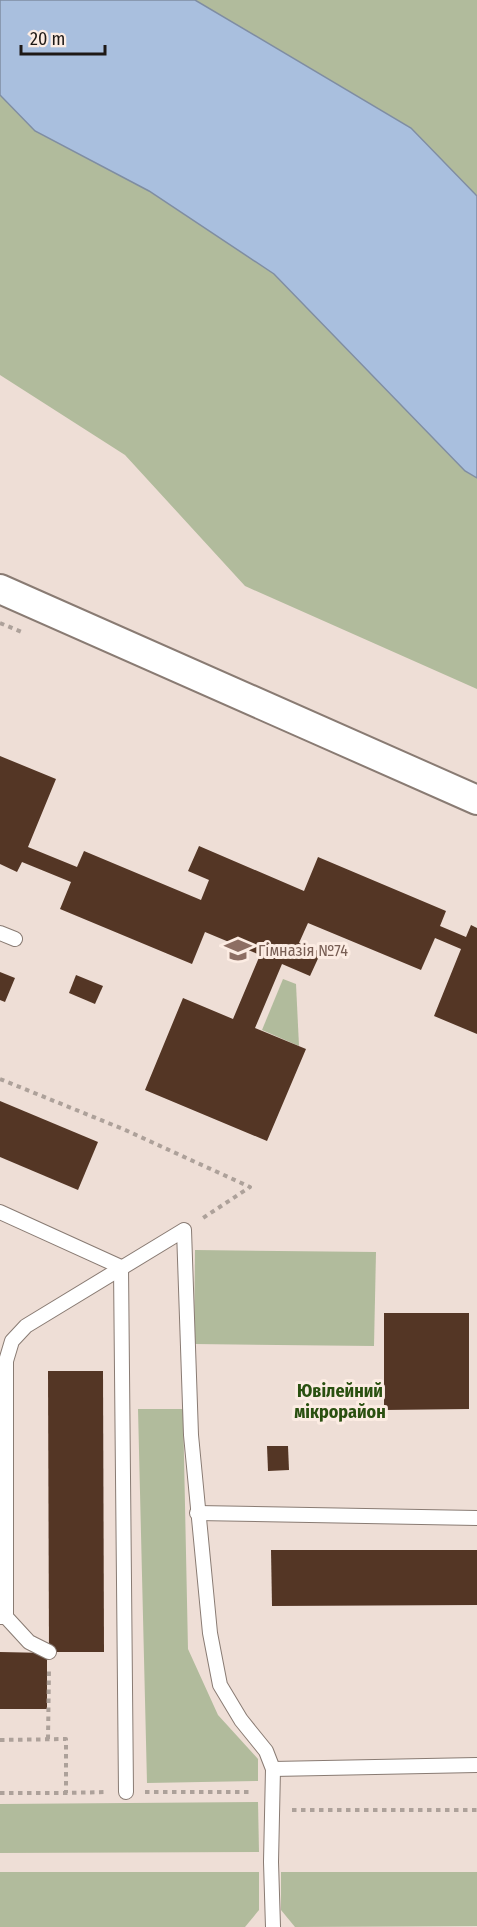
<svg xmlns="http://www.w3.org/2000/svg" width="477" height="1927" viewBox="0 0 477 1927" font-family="'Fira Sans Condensed',sans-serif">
<rect width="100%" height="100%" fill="#eeded6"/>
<g fill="#b1bb9c">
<path d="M195 0H477V196L411 128Z"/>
<path d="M0 95 35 131 149 191 274 274 465 471 477 478V689L245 586 125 455 0 375Z"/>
<path d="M283 979 296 984 299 1046 262 1030Z"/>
<path d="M195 1250 376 1252 374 1346 194 1344Z"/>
<path d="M138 1409H183L188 1649 218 1715 258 1759V1781L147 1783Z"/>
<path d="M258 1802 259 1852 0 1853V1804Z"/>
<path d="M0 1872H259V1910L245 1927H0Z"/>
<path d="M281 1872H477V1926L295 1927 281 1910Z"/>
</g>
<path fill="#a9bfde" stroke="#7f8da2" stroke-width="1.5" d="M0 0H195L411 128 477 196V478L465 471 274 274 149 191 35 131 0 95Z"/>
<g fill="#543625">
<path d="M0 756 56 779 28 847 77 867 84 851 201 900 209 880 188 871 199 846 304 891 318 857 446 911 440 926 466 937 471 925 477 928V1034L434 1016 461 949 435 938 421 970 308 923 299 943 321 952 310 976 282 964 255 1028 306 1049 267 1141 145 1090 183 998 233 1019 260 955 205 932 192 964 60 909 71 882 22 862 17 872 0 864Z"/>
<path d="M0 972 15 978 5 1002 0 1000Z"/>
<path d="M76 975 103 986 95 1004 69 993Z"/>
<path d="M0 1101 98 1142 78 1190 0 1157Z"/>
<path d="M384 1313H469V1409L384 1410Z"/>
<path d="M48 1371H103L104 1652H49Z"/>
<path d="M267 1446H288L289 1470 268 1471Z"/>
<path d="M271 1550H477V1605L272 1606Z"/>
<path d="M0 1652 47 1653V1709H0Z"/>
</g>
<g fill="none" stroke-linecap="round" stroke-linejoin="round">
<defs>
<g id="lane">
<path d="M0 933 15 939"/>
<path d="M0 1212 121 1267"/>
<path d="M121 1267 126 1792"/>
<path d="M197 1513 477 1518"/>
<path d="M0 1617H6V1361L12 1341 26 1326 184 1230 191 1435 210 1633 220 1685 241 1720 266 1751 273 1769 271 1862 273 1927"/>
<path d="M6 1617 29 1642 49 1652"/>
<path d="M273 1769 477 1765"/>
</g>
<path id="street" d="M0 589 477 800"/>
</defs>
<use href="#lane" stroke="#897b73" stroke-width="16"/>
<use href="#street" stroke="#897b73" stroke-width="32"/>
<g stroke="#ada19a" stroke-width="4" stroke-dasharray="4.5 4.5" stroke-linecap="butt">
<path d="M0 623 24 633"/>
<path d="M0 1079 123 1129 250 1187 200 1220"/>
<path d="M48 1739 49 1670"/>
<path d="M0 1740 66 1739V1793L105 1792"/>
<path d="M145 1792H252"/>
<path d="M0 1793H66"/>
<path d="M292 1810H477"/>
</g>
<use href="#lane" stroke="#fff" stroke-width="14"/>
<use href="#street" stroke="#fff" stroke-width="28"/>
</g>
<defs>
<symbol id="school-bare" viewBox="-9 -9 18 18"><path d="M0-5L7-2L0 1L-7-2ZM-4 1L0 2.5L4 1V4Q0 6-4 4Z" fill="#8d6e63" stroke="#fcece3" stroke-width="2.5" paint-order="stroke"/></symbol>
</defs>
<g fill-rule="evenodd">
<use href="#school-bare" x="219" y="931" width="38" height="38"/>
</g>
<g text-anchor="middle" stroke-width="6" stroke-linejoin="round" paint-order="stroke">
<g font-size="16" fill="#785e54" stroke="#fcece3" text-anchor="start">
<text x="258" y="956">Гімназія №74</text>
</g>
<g font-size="18" font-weight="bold" fill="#2a5010" stroke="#fcece3">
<text x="340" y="1397">Ювілейний<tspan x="340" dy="21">мікрорайон</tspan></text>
</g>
</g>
<path d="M21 45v9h84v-9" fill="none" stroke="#1e1916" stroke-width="3"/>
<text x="30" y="45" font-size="18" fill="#1e1916" stroke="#fcece3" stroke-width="4.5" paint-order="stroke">20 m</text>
</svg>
